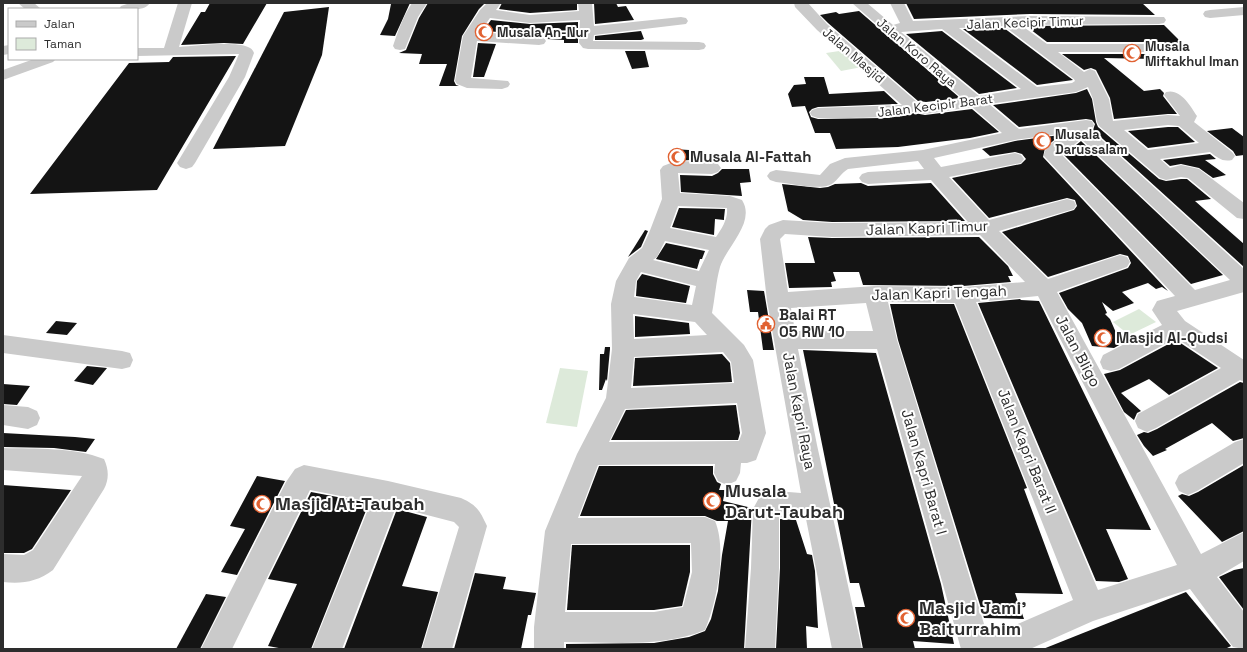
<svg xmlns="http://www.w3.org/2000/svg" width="1247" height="652" viewBox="0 0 1247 652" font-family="'Space Grotesk',sans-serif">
<rect width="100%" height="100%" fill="#fff"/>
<g fill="#ddeada">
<path d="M846 50 862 67 841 71 826 53Z"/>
<path d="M1139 309 1156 322 1129 335 1113 322Z"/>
<path d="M560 368 588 371 577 427 546 423Z"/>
</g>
<g fill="#141414">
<path d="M210 3H267L243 44 224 43 181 45 201 12H205Z"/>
<path d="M402 3H410L395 36 380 35 388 19 391 4Z"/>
<path d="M428 3H485L479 9 462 36 454 81 456 85 459 86H439L447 64H419L422 54 399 53 406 50 419 18Z"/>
<path d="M502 3H577V10L530 13 499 9Z"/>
<path d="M594 3H616L618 7 626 6 634 20 595 24Z"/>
<path d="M906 3H1142L1155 15 1030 14 914 19Z"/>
<path d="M329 7 322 55 285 146 213 149 284 12Z"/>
<path d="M859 11 960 98 926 102 918 101 828 23 820 15 836 12 839 14Z"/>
<path d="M491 20 530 24 578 22V43H564V40L547 39 545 37 546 33 516 31 515 33 483 31Z"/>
<path d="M1164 25 1184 45H1168L1161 42H1047L1026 26Z"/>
<path d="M1004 28 1073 80 1037 85 963 29Z"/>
<path d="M641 31 644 39 641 40H595V36Z"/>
<path d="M942 31 1017 88 979 94 906 34Z"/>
<path d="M478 43 496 44 484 77H473Z"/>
<path d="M625 51H645L649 67 632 69Z"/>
<path d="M1062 54H1149L1154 59 1104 58 1144 91 1160 89 1164 93 1163 96 1177 114H1168L1114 119 1110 98 1096 70 1091 68 1084 70Z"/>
<path d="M236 56 157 190 30 194 129 63 169 62 173 57Z"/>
<path d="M804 77H824L829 94 884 91 898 104 818 107 812 109 809 112 811 117 818 119 884 118 908 115 914 113 925 115 972 109 999 132 970 138 898 147 836 149 830 133H815L805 106 792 107 788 94 794 85 806 84Z"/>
<path d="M1087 89 1092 99 1096 122 1098 127 1159 179 1166 181 1181 179H1187L1211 199 1195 201 1244 244V267L1093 130 1095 124 1092 120 1086 119 1019 127 993 105 1076 93Z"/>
<path d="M1168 127H1178L1195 142 1148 148 1128 131Z"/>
<path d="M1232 128 1244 137V155L1236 156 1233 151 1207 131Z"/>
<path d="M1060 135 1045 148 1043 157 1168 291 1162 287 1156 289 1148 283 1122 292 1134 303 1113 311 1102 302 1107 313 1105 314 1110 319 1121 344 1114 348 1092 346 1082 323 1068 309 1059 293 1128 268 1131 263 1128 256 1120 254 1048 277 1002 232 1074 210 1077 206 1075 200 1067 198 989 218 952 178 1021 164 1026 159 1022 154 1015 152 990 156 982 149 1015 141Z"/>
<path d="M1081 141 1223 275 1191 284 1064 155Z"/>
<path d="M673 149 689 150V153H691V160L673 161 672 150Z"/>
<path d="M1210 154 1216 159 1205 160 1226 175 1213 178 1199 168 1181 164 1170 166 1163 160Z"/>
<path d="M722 169H749L751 182 740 183 742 196 681 192 680 175 712 176 718 173Z"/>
<path d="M861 183 868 186 931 183 965 221 832 222 803 220 788 211 782 184 820 188 828 187 835 184Z"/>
<path d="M679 208 725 209 724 218V220L715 219 714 235 672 227Z"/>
<path d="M645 230 648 231 641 247 628 257Z"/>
<path d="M808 237 832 238 979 237 1008 266 1013 276H1008L1011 282 963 286 863 285 859 272H833L836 281 831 282 832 287 789 288 785 263H815Z"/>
<path d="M666 243 705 251 702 259H700L697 269 656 259Z"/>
<path d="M642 274 690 286 686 303 636 296 637 281Z"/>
<path d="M747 290 764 291 774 350H763L758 312H750Z"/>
<path d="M1020 299 1021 300 1039 301 1151 530 1106 529 1128 579 1119 582 1096 581 978 303Z"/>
<path d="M890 304H954L1027 488 1024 489 1063 594 1015 593 1024 619 984 618 898 340Z"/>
<path d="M635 316 689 323 690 334 635 337Z"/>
<path d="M56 321 77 323 67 335 46 333Z"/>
<path d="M1176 340 1218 368 1169 395 1149 379 1121 393 1141 411 1137 413 1134 420 1124 412 1104 374 1120 370Z"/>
<path d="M605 347H610V349L607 381 606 379 602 390H599L600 354H604Z"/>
<path d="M803 350 876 353 941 584 954 644 913 641 915 649H863L855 607H865L859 583H850Z"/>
<path d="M722 354 730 363 732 382 633 386 635 358Z"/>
<path d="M87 366 107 368 93 385 74 381Z"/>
<path d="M1240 382 1244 383V438L1233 441 1212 423 1165 449 1167 450 1153 456 1144 446 1137 435 1144 432 1148 433 1157 429Z"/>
<path d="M3 384 30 386 17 405 3 404Z"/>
<path d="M736 405 740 433 738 440H611L626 410Z"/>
<path d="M3 433 75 437 95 439 86 452 54 448 3 447Z"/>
<path d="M1244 465V531L1222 542 1178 496 1182 494 1189 496 1198 492Z"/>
<path d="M599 466H713V474L717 482 721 484 719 490H725L723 501 752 508 744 649H566V644L654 643 689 637 705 631 711 619 718 591 722 555 728 521H717L705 516H580Z"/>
<path d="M257 476 285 481 237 575 221 572 245 529 230 526Z"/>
<path d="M3 485 71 490 32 549 24 553H3Z"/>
<path d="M311 492 369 503 311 649H284L268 646 297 584 268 579Z"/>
<path d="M397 509 427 517 402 586 438 592 421 649H344Z"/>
<path d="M780 519 796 520 807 554 812 555 815 571 818 628 806 626 807 649H776L780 568Z"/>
<path d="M572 545H690V572L682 606 654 610H567Z"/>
<path d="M1244 568V610L1219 577 1234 570Z"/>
<path d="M475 573 506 577 503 589 536 593 531 615H528L521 649H454Z"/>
<path d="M1186 592 1231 646 1225 649H1043Z"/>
<path d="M206 594 226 597 200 649H176Z"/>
</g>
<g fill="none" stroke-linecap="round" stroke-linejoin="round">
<g fill="#cacaca" fill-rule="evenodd">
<path d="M18 3H34L41 9H25Z"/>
<path d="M130 3H150C144 12 129 9 119 9L121 6Z"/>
<path d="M178 3H192L179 47C195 46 234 41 248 47 251 48 253 50 254 53L245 77 195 163 192 167 186 169 180 167 177 163 229 77 239 54 137 56V48H164Z"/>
<path d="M412 3H427L418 17 405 49 400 50 395 49 393 46C398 31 403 17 412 3Z"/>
<path d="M487 3H501L496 10 530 15 579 11 578 3H592L594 26 681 17 686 18 688 21 686 24 594 35 593 41 699 42 704 43 706 46 704 49 699 50 588 49 583 48 579 43 580 20 530 23 490 18 480 32 539 37 544 38 546 41 544 44 539 45 477 41 471 78 508 81 510 84 508 87 502 89 467 88 457 84 455 81 463 36 480 10Z"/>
<path d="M794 3H808L827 24 917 102 926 104 963 99 852 3H867L893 25 900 23 890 3H904L913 21 1030 16 1164 17 1166 20 1164 23 1159 24 1021 25 1047 44H1161L1166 45 1168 48 1166 51 1161 52H1058L1084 72 1090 69 1095 71 1109 99 1113 121 1168 115 1180 116 1164 95 1166 92C1180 88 1190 105 1197 116L1194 122 1232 152 1235 156 1232 160C1222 162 1218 158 1210 152L1160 159 1170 168 1181 165 1199 169 1244 203V219L1237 218 1188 178 1181 177 1166 180 1160 178 1099 126 1097 122 1093 99 1088 87 1076 92 989 104 1019 129 1086 120 1092 121 1094 125 1092 129 1087 130 1092 131 1244 269V292L1177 311 1185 321 1244 360V382L1240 380 1156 428 1147 432 1138 428 1135 421 1138 414 1221 368 1176 338 1119 369 1111 371 1103 369 1100 362 1103 355 1162 325 1152 310 1157 301 1175 296 1044 156C1044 146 1059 138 1067 133L1015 140 934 158 941 167 1015 153 1021 155 1024 159 1021 163 949 177 989 220 1067 199 1074 201 1076 205 1074 209 999 231 1048 279 1120 255 1127 257 1130 262 1127 267 1057 292 1201 554 1244 532V561L1217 577 1244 612V649L1233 647 1190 589 1093 621 1030 649H961L877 349H798L817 445 862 649H832L806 519 779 517V568L775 649H745L751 568 753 509 760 496 776 491 801 493 767 301 760 239 765 229 769 225 783 220 832 223 968 222 931 180 868 184 862 182 859 178 862 174 868 172 924 169 918 161 848 169C841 173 838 180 832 184 821 191 789 183 776 182L770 180 767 176 770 172 776 170 820 175 830 164 845 158 923 150 1002 133 972 107 925 114 914 111C906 119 834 118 818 118L812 116 810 113 812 110 818 108 902 105 817 30 795 7ZM1004 26 1074 79 1075 81 1072 83 1037 87 959 28ZM942 29 1021 89 979 96 901 32ZM1168 125 1179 126 1199 143 1148 150 1124 130ZM1081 139 1230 280 1195 290 1062 155ZM785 234 832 237 980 235 1025 282 963 287 875 286 788 292 780 239ZM1038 296 1177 565 1098 590 976 302ZM888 302 955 303 1073 600 988 637 897 340ZM866 303 873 331H795L791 308Z"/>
<path d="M1244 7V15L1210 18 1205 17 1203 14 1205 11 1210 10Z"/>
<path d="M9 45V54L3 55V46Z"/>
<path d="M34 59H56L53 62 3 80V70Z"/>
<path d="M676 161 712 162 718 164 721 168 718 172 712 174 678 173 680 193 730 196 742 200C756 222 727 246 720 267 716 281 715 298 712 313L744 345 753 360 766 433 756 460 747 463H741L740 473 736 481 727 485 718 481 714 473 715 464 598 465 578 518 705 517 715 521C727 549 717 602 705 630 662 648 610 642 564 642V649H534V627L545 531 577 454 606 398 612 349 611 304 616 281 629 258 642 248 649 233 662 199 660 170 663 166ZM678 206 727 208C728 219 722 228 716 237L670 228ZM665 241 709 250 699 271 653 260 657 257ZM641 272 696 286 692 305 634 297 636 281ZM633 314 695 322 707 335 634 339ZM723 352 731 362 734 383 631 388 634 357ZM737 403 742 433 739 441 609 442 625 409ZM691 543 692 572 683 607 654 612H565L571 544Z"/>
<path d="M3 335 122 351 130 353 133 360 130 367 122 369 3 353Z"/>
<path d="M3 405 28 407 37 411 40 418 37 425 28 429 3 425Z"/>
<path d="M1244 439V463L1197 491 1188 495 1179 491 1175 483 1179 475 1235 442Z"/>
<path d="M3 448C36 449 73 447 104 459 109 470 109 479 104 489L53 570C37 582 22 584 3 582V554L24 555 33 550 82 476 3 470Z"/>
<path d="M304 465 388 481 461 498C477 505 480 511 487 526L452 649H422L459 527 454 522 396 507 342 649H312L371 502 310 490 232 649H201L286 482 295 469Z"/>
</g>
</g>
<defs>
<symbol id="mosque-ring" viewBox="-11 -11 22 22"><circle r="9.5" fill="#fff" stroke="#e16232" stroke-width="1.5"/><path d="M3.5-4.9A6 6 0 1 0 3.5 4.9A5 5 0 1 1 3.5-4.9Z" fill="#e16232"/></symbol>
<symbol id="civic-ring" viewBox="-11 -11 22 22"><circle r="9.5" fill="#fff" stroke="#e16232" stroke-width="1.5"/><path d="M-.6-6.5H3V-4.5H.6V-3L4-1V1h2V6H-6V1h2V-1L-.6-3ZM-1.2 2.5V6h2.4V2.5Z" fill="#e16232"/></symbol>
</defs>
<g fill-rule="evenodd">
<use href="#mosque-ring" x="474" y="22" width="20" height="20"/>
<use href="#mosque-ring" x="1122" y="43" width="20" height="20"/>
<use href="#mosque-ring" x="1032" y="131" width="20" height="20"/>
<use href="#mosque-ring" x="667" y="147" width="20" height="20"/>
<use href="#civic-ring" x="756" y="314" width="20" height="20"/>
<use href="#mosque-ring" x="1093" y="328" width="20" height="20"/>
<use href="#mosque-ring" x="702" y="491" width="20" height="20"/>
<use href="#mosque-ring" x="252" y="494" width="20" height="20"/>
<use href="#mosque-ring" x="896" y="608" width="20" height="20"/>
</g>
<g text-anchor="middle" stroke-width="4" stroke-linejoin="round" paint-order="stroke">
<g font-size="13" fill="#2d2d2d" stroke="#fff">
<text transform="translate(1025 22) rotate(-2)" y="5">Jalan Kecipir Timur</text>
<text transform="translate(917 52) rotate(40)" y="5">Jalan Koro Raya</text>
<text transform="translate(854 55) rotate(41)" y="5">Jalan Masjid</text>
<text transform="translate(935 105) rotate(-7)" y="5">Jalan Kecipir Barat</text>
</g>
<g font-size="13" font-weight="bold" fill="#2d2d2d" stroke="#fff" text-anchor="start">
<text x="497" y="37">Musala An-Nur</text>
<text x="1145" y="51">Musala<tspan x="1145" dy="15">Miftakhul Iman</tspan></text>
<text x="1055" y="139">Musala<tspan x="1055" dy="15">Darussalam</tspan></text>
</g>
<g font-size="15" font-weight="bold" fill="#2d2d2d" stroke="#fff" text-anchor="start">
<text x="690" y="162">Musala Al-Fattah</text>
<text x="779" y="320">Balai RT<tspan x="779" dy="17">05 RW 10</tspan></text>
<text x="1116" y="343">Masjid Al-Qudsi</text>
</g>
<g font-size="15" fill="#2d2d2d" stroke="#fff">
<text transform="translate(927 228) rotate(-2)" y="5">Jalan Kapri Timur</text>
<text transform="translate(939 293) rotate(-2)" y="5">Jalan Kapri Tengah</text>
<text transform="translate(1078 351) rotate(62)" y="5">Jalan Bligo</text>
<text transform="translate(799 411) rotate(79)" y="5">Jalan Kapri Raya</text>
<text transform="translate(1027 451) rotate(68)" y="5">Jalan Kapri Barat II</text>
<text transform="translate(924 472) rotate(74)" y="5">Jalan Kapri Barat I</text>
</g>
<g font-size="18" font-weight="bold" fill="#2d2d2d" stroke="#fff" text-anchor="start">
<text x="725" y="497">Musala<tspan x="725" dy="21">Darut-Taubah</tspan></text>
<text x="275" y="510">Masjid At-Taubah</text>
<text x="919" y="614">Masjid Jami'<tspan x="919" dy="21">Baiturrahim</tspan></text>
</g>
</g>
<rect width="1247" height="652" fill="none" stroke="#2d2d2d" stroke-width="8"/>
<rect x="8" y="8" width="130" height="52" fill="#ffffff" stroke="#ababab"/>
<rect x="16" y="21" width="20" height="6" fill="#cacaca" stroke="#ababab"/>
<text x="44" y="28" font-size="12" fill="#2d2d2d">Jalan</text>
<rect x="16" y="38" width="20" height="12" fill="#ddeada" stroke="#ababab"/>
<text x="44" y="48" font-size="12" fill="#2d2d2d">Taman</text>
</svg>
